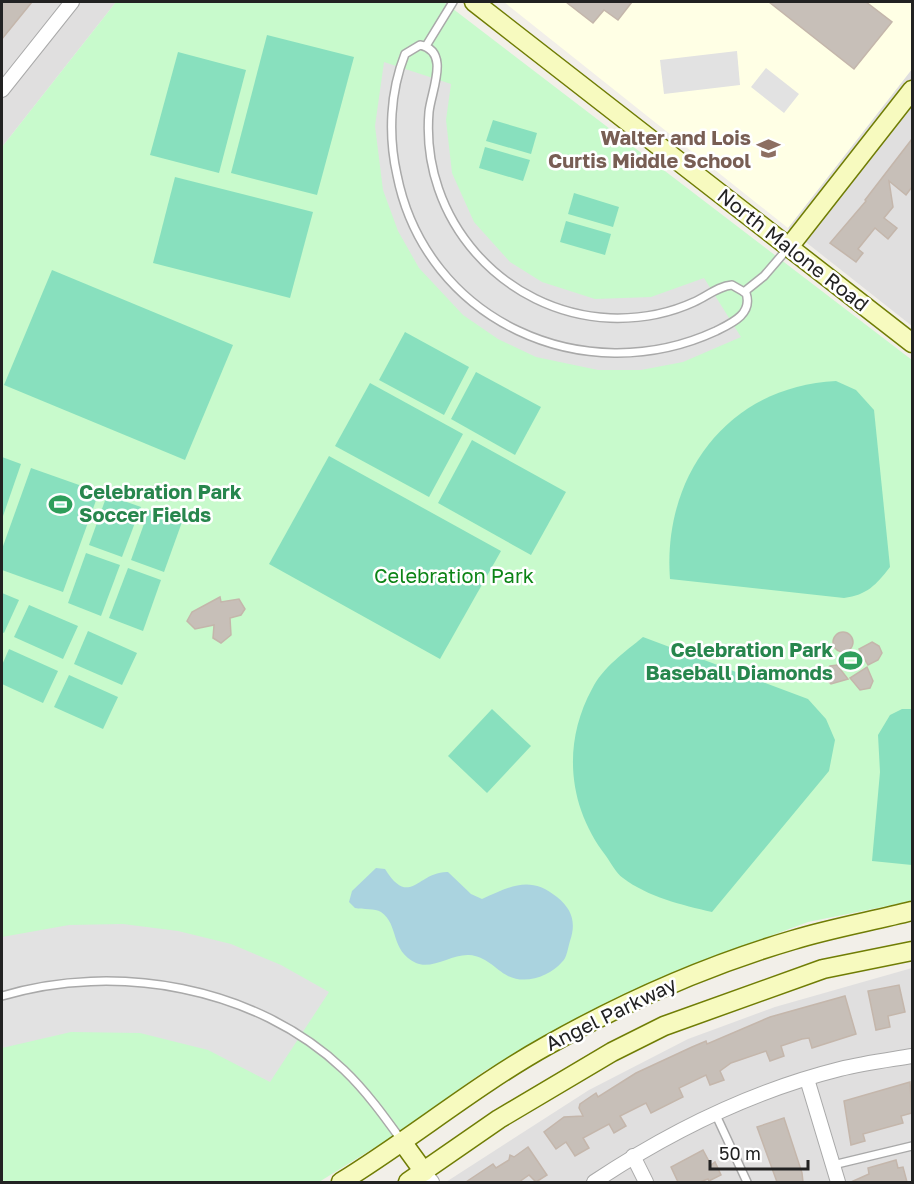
<svg xmlns="http://www.w3.org/2000/svg" width="914" height="1184" viewBox="0 0 914 1184" font-family="'Golos Text',sans-serif">
<rect width="100%" height="100%" fill="#f2efe9"/>
<g fill="#e0dfdf">
<path d="M2 2H116L2 147Z"/>
<path d="M912 69V326L788 228Z"/>
<path d="M912 968V1182H446L589 1090 688 1039 775 1007Z"/>
</g>
<path fill="#ffffe5" d="M504 2H912V69L788 228Z"/>
<path fill="#c8facc" d="M116 2H444L912 360V901L808 922 680 969 486 1070 390 1138 319 1182H2V147Z"/>
<g fill="#88e0be">
<path d="M267 35 354 57 317 195 231 173Z"/>
<path d="M178 52 246 70 219 173 150 155Z"/>
<path d="M493 120 537 133 531 154 486 141Z"/>
<path d="M485 147 530 160 523 181 479 168Z"/>
<path d="M175 177 313 212 290 298 153 263Z"/>
<path d="M574 193 619 207 613 227 568 214Z"/>
<path d="M566 221 611 234 605 255 560 242Z"/>
<path d="M52 270 233 345 185 460 4 385Z"/>
<path d="M405 332 469 367 444 415 379 380Z"/>
<path d="M476 372 541 407 515 455 451 419Z"/>
<path d="M836 381 856 390 874 410 890 567C876 585 867 595 844 598L670 579C662 475 729 386 836 381Z"/>
<path d="M370 383 463 434 429 497 335 446Z"/>
<path d="M472 440 566 492 531 555 438 503Z"/>
<path d="M329 456 501 551 440 659 269 564Z"/>
<path d="M2 457 21 464 2 519Z"/>
<path d="M31 468 99 492 63 592 2 570V549Z"/>
<path d="M107 495 141 507 122 557 89 545Z"/>
<path d="M149 510 182 522 164 572 131 560Z"/>
<path d="M86 553 120 565 101 616 68 603Z"/>
<path d="M128 568 161 580 143 631 109 618Z"/>
<path d="M2 593 19 600 4 633 2 632Z"/>
<path d="M29 605 78 626 63 659 14 637Z"/>
<path d="M88 631 137 653 122 685 74 664Z"/>
<path d="M643 637 808 699 826 719 835 740 829 771 712 912C682 905 648 897 623 878 616 873 611 863 606 856 568 807 562 744 592 689 603 667 625 652 643 637Z"/>
<path d="M9 649 58 671 43 703 2 684V665Z"/>
<path d="M69 675 118 697 103 729 54 707Z"/>
<path d="M492 709 531 746 487 793 448 756Z"/>
<path d="M902 709H912V865L872 861 880 772 878 735 890 715Z"/>
</g>
<g fill="#e2e2e2">
<path d="M737 51 740 85 664 94 660 60Z"/>
<path d="M384 62 451 84 446 120 452 173 474 222 510 262 542 282 595 299 651 297 704 278 741 337 683 362 641 370H598L536 357 498 339 463 315 419 268 398 231 383 190 375 126Z"/>
<path d="M766 68 799 94 784 113 751 87Z"/>
<path d="M123 924 178 931 231 944 281 965 329 992 270 1082 208 1050 140 1033 71 1032 2 1048V937L69 925Z"/>
</g>
<path fill="#aad3df" d="M376 868 385 869C410 909 418 871 448 872L471 894 482 899C511 886 530 875 557 897 573 910 576 923 570 941 568 947 567 958 562 962 550 976 526 985 508 976 495 969 486 956 469 955 452 954 432 970 416 963 390 951 399 924 381 912 375 908 363 910 355 908L349 902 352 891Z"/>
<g fill="#c7bfb8" stroke="#c4b6ab" stroke-width="1.5">
<path d="M2 2H32L2 39Z"/>
<path d="M566 2H632L618 20 604 10 593 23Z"/>
<path d="M769 2H866L892 22 854 69Z"/>
<path d="M912 139V187L906 195 889 181 893 207 884 218 897 228 888 239 875 228 858 249 863 253 856 262 830 243 866 201 865 200Z"/>
<path d="M220 597 221 602 239 599 245 609 241 615 230 618 231 635 221 643 213 638 214 625 195 629 187 621 192 612Z"/>
<circle cx="843" cy="642" r="10"/>
<path d="M872 642 879 646 882 653 878 660 868 665 859 649Z"/>
<path d="M837 665 848 679 831 684 824 677 825 672 830 666Z"/>
<path d="M867 667 873 681 870 688 860 690 850 678Z"/>
<path d="M899 985 905 1012 888 1016 890 1027 876 1030 868 991Z"/>
<path d="M845 996 856 1034 812 1048 809 1038 802 1039 781 1046 784 1056 770 1061 766 1051 731 1063 720 1071 724 1080 710 1085 706 1075 679 1088 683 1097 651 1113 646 1103 620 1116 626 1126 614 1133 609 1124 583 1138 589 1148 575 1156 566 1142 556 1149 544 1132 564 1117 583 1116 579 1108 580 1104 596 1093 598 1097 636 1073 692 1047 706 1041 707 1044 770 1017Z"/>
<path d="M910 1082 912 1113 901 1116 903 1123 863 1134 865 1141 851 1145 844 1101Z"/>
<path d="M784 1118 802 1173 803 1182H777L757 1127Z"/>
<path d="M528 1147 547 1175 536 1182 529 1175 519 1182H466L493 1164 496 1168 509 1160 510 1155 514 1157Z"/>
<path d="M703 1150 711 1165 715 1162 721 1175 709 1181 708 1179 700 1182H678L671 1167Z"/>
<path d="M896 1160 898 1168 903 1167 907 1182H851L869 1174 868 1168Z"/>
</g>
<g fill="none" stroke-linecap="round" stroke-linejoin="round">
<defs>
<g id="lane">
<path d="M420 45C451 51 431 91 429 112 420 219 503 313 610 318 639 319 668 314 694 302 706 297 718 286 732 285L746 293C753 314 732 323 716 331 584 392 426 321 397 175 388 135 390 92 405 54Z"/>
<path d="M426 46 453 2"/>
<path d="M744 292 764 276 789 247"/>
<path d="M2 996C115 962 256 986 344 1070 366 1091 384 1116 402 1141"/>
<path d="M715 1113 747 1182"/>
<path d="M833 1165 912 1146"/>
</g>
<g id="street">
<path d="M2 90 72 2"/>
<path d="M807 1079 838 1182"/>
<path d="M633 1156 646 1182"/>
<path d="M424 1172 432 1182"/>
<path d="M594 1182C669 1132 752 1091 840 1069 864 1063 888 1060 912 1056"/>
</g>
<g id="secondary">
<path d="M474 2 912 343"/>
<path d="M789 247 912 90"/>
<path d="M403 1143 424 1172"/>
<path d="M341 1182C411 1139 476 1085 548 1045 626 1001 708 965 793 940 832 928 873 921 912 911"/>
<path d="M408 1182 499 1119 612 1052 664 1026 823 969 912 951"/>
</g>
</defs>
<use href="#lane" stroke="#a9a9a9" stroke-width="10"/>
<use href="#street" stroke="#a9a9a9" stroke-width="16"/>
<use href="#secondary" stroke="#707d05" stroke-width="21"/>
<use href="#lane" stroke="#fff" stroke-width="7"/>
<use href="#street" stroke="#fff" stroke-width="14"/>
<use href="#secondary" stroke="#f7fabf" stroke-width="18"/>
</g>
<defs>
<symbol id="school-bare" viewBox="-9 -9 18 18"><path d="M0-5L7-2L0 1L-7-2ZM-4 1L0 2.5L4 1V4Q0 6-4 4Z" fill="#8d6e63" stroke="#fff" stroke-width="2.5" paint-order="stroke"/></symbol>
<symbol id="stadium-bare" viewBox="-9 -9 18 18"><path d="M0-5a6.5 5 0 1 0 0 10a6.5 5 0 1 0 0-10ZM-3.5-1.8h7v3.6h-7Z" fill="#2e9e5b" stroke="#fff" stroke-width="2.5" paint-order="stroke"/></symbol>
</defs>
<g fill-rule="evenodd">
<use href="#school-bare" x="752" y="132" width="33" height="33"/>
<use href="#stadium-bare" x="44" y="488" width="33" height="33"/>
<use href="#stadium-bare" x="834" y="644" width="33" height="33"/>
</g>
<g text-anchor="middle" stroke-width="5" stroke-linejoin="round" paint-order="stroke">
<g font-size="20" font-weight="bold" fill="#785e54" stroke="#fff" text-anchor="end">
<text x="751" y="145">Walter and Lois<tspan x="751" dy="23">Curtis Middle School</tspan></text>
</g>
<g font-size="20" fill="#222" stroke="#fff">
<text transform="translate(793 250) rotate(38)" y="7">North Malone Road</text>
<text transform="translate(611 1014) rotate(-26)" y="7">Angel Parkway</text>
</g>
<g font-size="20" font-weight="bold" fill="#27864d" stroke="#fff" text-anchor="start">
<text x="79" y="499">Celebration Park<tspan x="79" dy="23">Soccer Fields</tspan></text>
<text x="833" y="657" text-anchor="end">Celebration Park<tspan x="833" dy="23">Baseball Diamonds</tspan></text>
</g>
<g font-size="20" fill="#0c8416" stroke="#fff">
<text x="454" y="583">Celebration Park</text>
</g>
</g>
<rect width="914" height="1184" fill="none" stroke="#222222" stroke-width="6"/>
<path d="M710 1160v9h98v-9" fill="none" stroke="#222222" stroke-width="3"/>
<text x="719" y="1160" font-size="18" fill="#222222" stroke="#ffffff" stroke-width="4.5" paint-order="stroke">50 m</text>
</svg>
